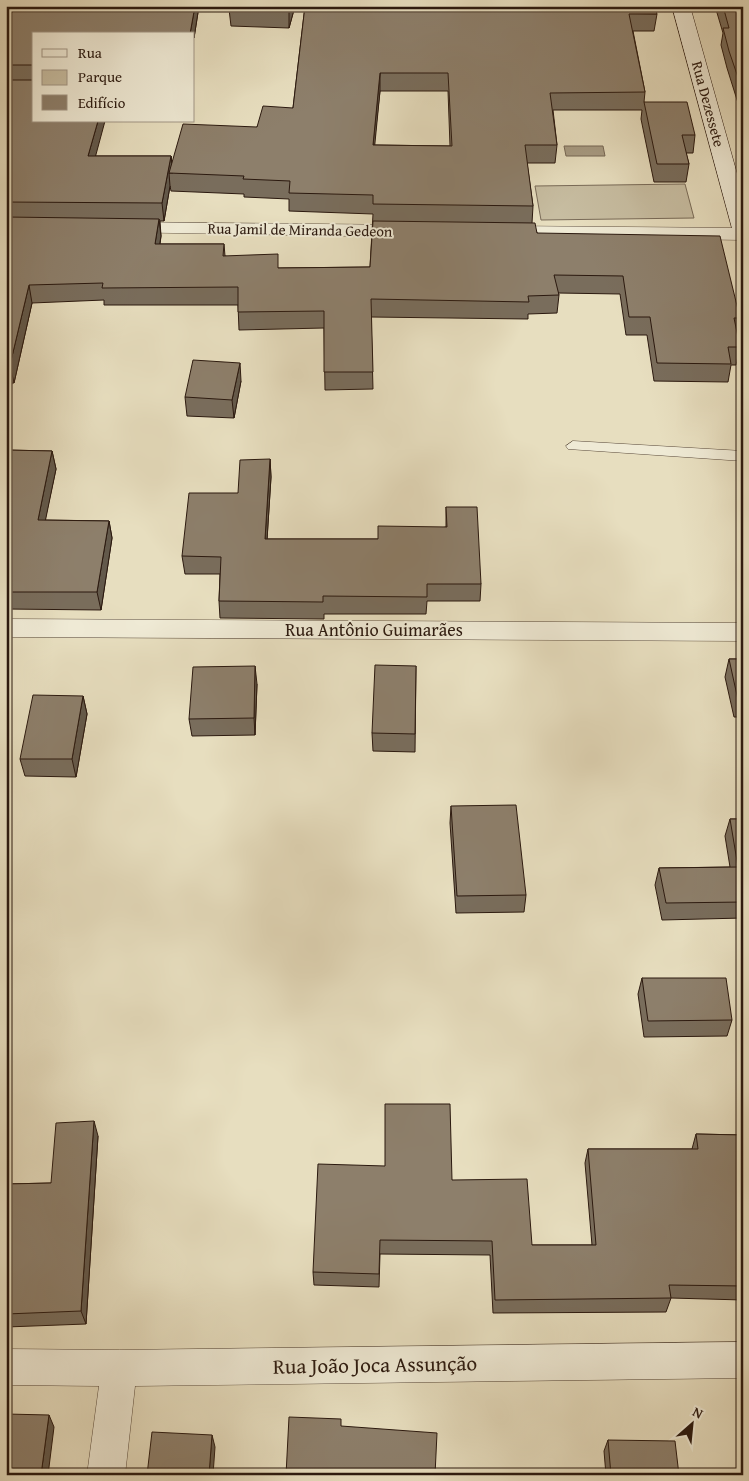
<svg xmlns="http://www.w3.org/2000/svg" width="749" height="1481" viewBox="0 0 749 1481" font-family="'Gentium Book Plus',serif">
<rect width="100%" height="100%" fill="#e7debf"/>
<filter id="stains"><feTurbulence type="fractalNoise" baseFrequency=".004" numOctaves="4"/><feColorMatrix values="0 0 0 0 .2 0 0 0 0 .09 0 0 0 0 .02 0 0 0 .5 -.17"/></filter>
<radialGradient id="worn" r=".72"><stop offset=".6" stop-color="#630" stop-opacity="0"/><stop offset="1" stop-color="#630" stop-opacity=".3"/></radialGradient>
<path fill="#c7bda1" stroke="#796b58" d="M685 184 694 218 541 220 535 186Z"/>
<path fill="#a79b83" stroke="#756755" d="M564 146H603L605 156H566Z"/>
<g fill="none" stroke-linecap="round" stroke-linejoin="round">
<defs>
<path id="lane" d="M573 441 743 451V461L568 449 566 446Z"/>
<g id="street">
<path d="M124 222 409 225 416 227 419 231 416 235 409 237 117 232 114 228 117 224Z"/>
<path d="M499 226 743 228V240L492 236 489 232 492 228Z"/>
<path d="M6 619 743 623V641L6 637Z"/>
<path d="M743 1342V1378L135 1386 125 1475H87L99 1386 6 1385V1349L119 1350Z"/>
</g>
<path id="secondary" d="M672 6H690L743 195V238L736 236 733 232Z"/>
</defs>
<use href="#lane" stroke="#5a4a3b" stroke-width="1"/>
<use href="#street" stroke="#5a4a3b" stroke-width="1"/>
<use href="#secondary" stroke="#2b190f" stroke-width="1"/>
<use href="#lane" fill="#efead5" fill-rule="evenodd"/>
<use href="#street" fill="#efead5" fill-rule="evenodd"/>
<use href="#secondary" fill="#efead5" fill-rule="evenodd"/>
</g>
<g fill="#796d5c" stroke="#2b190f" fill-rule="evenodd">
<path d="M6 6H199L194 38V34H34L95 156H171L172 163 257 127 293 108 305 6 657 14 654 31H633L645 92 644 102 695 135 693 153H686L689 164 686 182H654L641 119 642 110H553L557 145 555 163H527L533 206 532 223 537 233 740 318 737 334 740 347 736 365H731L728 382 654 381 647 335H626L620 294 558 293 559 295 557 313 528 314V319L371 317 373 389 325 390 324 328 239 330 238 305H104V300L32 303 14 383H12L6 405ZM380 91H448L450 146 374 145ZM170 186 171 191 244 194V197L289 199V211L373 214 370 267 278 268 225 256 224 244H160L161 236 160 221H164Z"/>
<path d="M230 6H295L289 28 231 26 229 9Z"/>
<path d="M715 6H743V119L727 68 721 45 723 33Z"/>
<path d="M241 381 234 418 187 416 185 397Z"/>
<path d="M6 450 52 451 56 469 45 520 109 521 112 538 101 610 6 609Z"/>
<path d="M270 459 271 477 267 539H378L446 527V507L481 584 480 601H427L426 614H324V619L220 618 219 601 220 574H185L182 556 238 493Z"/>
<path d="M729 659H743V717H734L725 677Z"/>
<path d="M416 666 415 752 373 751 372 733Z"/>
<path d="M257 684 255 735 192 736 189 719Z"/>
<path d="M83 696 87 714 76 777 25 776 20 759Z"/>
<path d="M451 806 526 895 524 912 456 913 450 823Z"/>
<path d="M730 819H743V918L662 920 655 885 659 868 730 867 725 836Z"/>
<path d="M642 978 732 1020 727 1036 644 1037 638 994Z"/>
<path d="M696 1134 743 1135V1300L671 1298 666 1312 493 1313 490 1255 380 1254 379 1287 314 1285 313 1272 452 1180 532 1245H592L585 1163 588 1149H692Z"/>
<path d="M98 1136 86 1324 6 1327V1184L51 1183Z"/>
<path d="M608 1440 679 1475H606L604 1451Z"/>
</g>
<g fill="#63594b" stroke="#2b190f">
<path d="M195 6H199L194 38V34H190Z"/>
<path d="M290 6H295L289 28V11Z"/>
<path d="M380 73V91L373 163V145Z"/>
<path d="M98 121H105L91 173 88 156Z"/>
<path d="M171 156 173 173H169L170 186 164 221 162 203Z"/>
<path d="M159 219 161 236 157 261 155 244Z"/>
<path d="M29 285 32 303 14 383 10 365Z"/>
<path d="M240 363 241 381 234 418 232 400Z"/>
<path d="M9 365 12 383 6 405V374Z"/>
<path d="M52 451 56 469 42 537 38 520Z"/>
<path d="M270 459 271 477 266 556 265 539Z"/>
<path d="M109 521 112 538 101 610 97 592Z"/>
<path d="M255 666 257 684 255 735 254 718Z"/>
<path d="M83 696 87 714 76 777 72 759Z"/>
<path d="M94 1121 98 1136 86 1324 81 1311Z"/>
<path d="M49 1415 54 1427 48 1475H41Z"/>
<path d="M212 1435 215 1447 213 1475H209Z"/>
</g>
<g fill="#8d7f6b" stroke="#2b190f" fill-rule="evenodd">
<path d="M6 6H195L190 34H34V121H98L88 156H171L162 203 6 202V80H33V65H6Z"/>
<path d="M230 6H290L289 11 229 9Z"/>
<path d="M305 6H655L657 14H629L645 92 550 93 557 145H525L533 206 373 204V195L289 193 290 181 243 179 244 176 169 173 183 124 257 127 263 106 293 108ZM380 73H448L452 146 373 145Z"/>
<path d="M723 6H743V92L729 51 723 28H729Z"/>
<path d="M644 102H687L695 135H682L689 164H657Z"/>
<path d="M6 217 159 219 155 244H224L223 256 278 254V268L370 267 373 221 535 223 537 233 720 236 740 318H734L740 347H728L731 364 657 363 650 317H629L623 276 554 275 559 295 528 296 529 302 371 299 373 372H324V311L238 312V287L102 288 103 283 29 285 10 365H9L6 374Z"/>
<path d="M193 360 240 363 232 400 185 397Z"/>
<path d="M6 450 52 451 38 520 109 521 97 592H6Z"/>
<path d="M270 459 265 539H378V526L447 527 446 507H477L481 584H427V597L323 596V602L219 601 221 557 182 556 189 493H238L240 460Z"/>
<path d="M729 659H743V700H738Z"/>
<path d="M375 665 416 666 415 734 372 733Z"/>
<path d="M255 666 254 718 189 719 193 667Z"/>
<path d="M33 695 83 696 72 759H20Z"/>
<path d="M516 805 526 895 457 896 451 806Z"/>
<path d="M730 819H743V902L666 903 659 868 738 867Z"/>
<path d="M642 978H726L732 1020 648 1021Z"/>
<path d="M385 1104H450L452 1180 527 1179 532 1245H596L588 1149H698L696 1134 743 1135V1286L669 1285 671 1298 495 1300 492 1241 380 1240 379 1274 313 1272 318 1164 385 1166Z"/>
<path d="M94 1121 81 1311 6 1314V1184L51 1183 56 1123Z"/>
<path d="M6 1414 49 1415 41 1475H6Z"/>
<path d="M289 1417 341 1419V1426L437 1433 435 1475H286Z"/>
<path d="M152 1432 212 1435 209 1475H147Z"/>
<path d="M608 1440 675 1441 679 1475H611Z"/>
</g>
<g text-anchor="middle" stroke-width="4" stroke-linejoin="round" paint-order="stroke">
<g font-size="15" fill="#2b190f" stroke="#efead5">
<text transform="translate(708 104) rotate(75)" y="5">Rua Dezessete</text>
<text transform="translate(300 230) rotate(1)" y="5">Rua Jamil de Miranda Gedeon</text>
</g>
<g font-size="18" fill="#2b190f" stroke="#efead5">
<text x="374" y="636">Rua Antônio Guimarães</text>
</g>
<g font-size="21" fill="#2b190f" stroke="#efead5">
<text transform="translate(375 1365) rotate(-1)" y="7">Rua João Joca Assunção</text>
</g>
</g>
<rect width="749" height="1481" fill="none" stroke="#e7debf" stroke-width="25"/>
<rect x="8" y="8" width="734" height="1466" fill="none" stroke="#2b190f" stroke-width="2.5"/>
<rect x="12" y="12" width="724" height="1456" fill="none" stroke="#2b190f"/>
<rect x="32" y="32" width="162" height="90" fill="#efead5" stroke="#a19686"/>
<rect x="42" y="49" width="25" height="8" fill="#efead5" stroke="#a19686"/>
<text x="78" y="58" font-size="15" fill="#2b190f">Rua</text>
<rect x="42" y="70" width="25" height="15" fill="#c7bda1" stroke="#a19686"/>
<text x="78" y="82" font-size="15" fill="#2b190f">Parque</text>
<rect x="42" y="95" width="25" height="15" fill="#8d7f6b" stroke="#a19686"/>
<text x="78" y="108" font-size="15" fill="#2b190f">Edifício</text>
<g transform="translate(692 1424) rotate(27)" stroke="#efead5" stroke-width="4" paint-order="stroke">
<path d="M0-4L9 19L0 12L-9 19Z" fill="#2b190f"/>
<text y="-8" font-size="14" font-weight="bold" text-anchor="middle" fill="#2b190f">N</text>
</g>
<rect width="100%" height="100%" filter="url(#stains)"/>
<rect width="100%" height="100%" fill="url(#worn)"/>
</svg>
